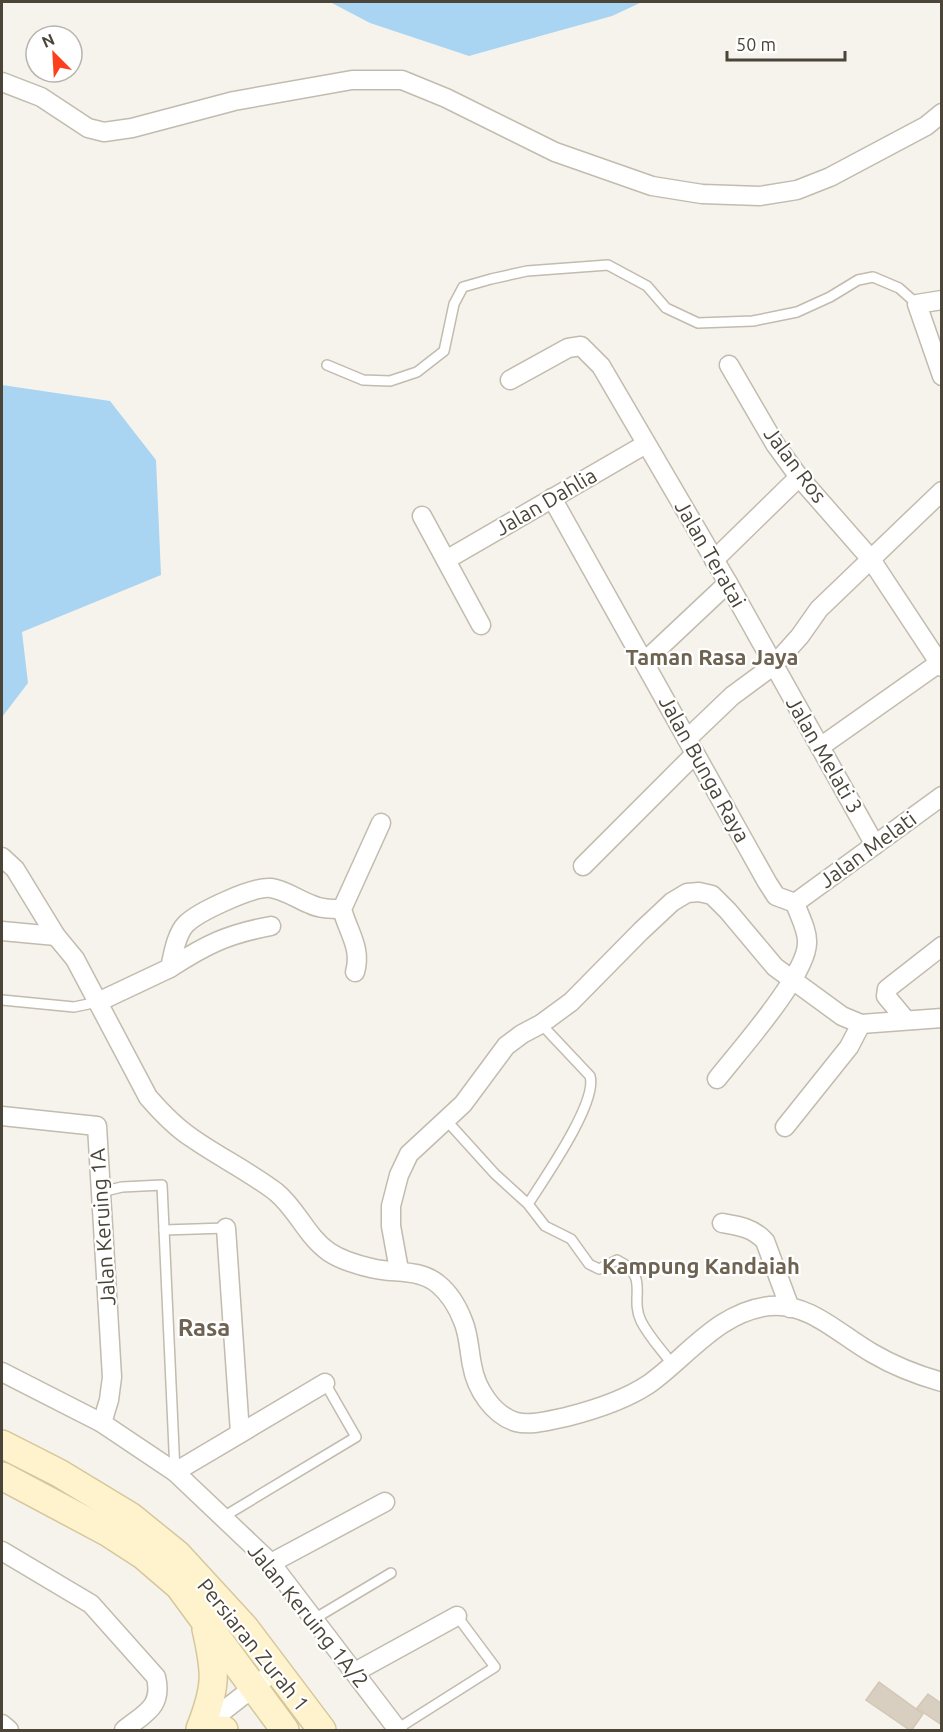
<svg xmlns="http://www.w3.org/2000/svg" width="943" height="1732" viewBox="0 0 943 1732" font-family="Ubuntu,sans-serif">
<rect width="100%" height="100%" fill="#f6f3ec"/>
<g fill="#a9d4f2">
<path d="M330 2H642L612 16 469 56 370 23Z"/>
<path d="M2 385 110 401 156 460 161 575 22 632 28 683 2 717Z"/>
</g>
<g fill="#d8cfc1" stroke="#d3c7b4" stroke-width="1.5">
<path d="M879 1682 923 1714 911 1731 866 1700Z"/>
<path d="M928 1694 942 1704V1725L917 1708Z"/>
</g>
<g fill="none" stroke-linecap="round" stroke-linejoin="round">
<defs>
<g id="lane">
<path d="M327 365 363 380 390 381 417 372 444 351 454 304 463 287 491 279 527 271 608 265 647 286 666 308 698 323 753 321 797 312 830 297 858 280 873 277 899 288 917 304"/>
<path d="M2 1000 74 1007 98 1002"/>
<path d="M447 1121 495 1174 528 1204 545 1226 571 1239 589 1264 599 1269 617 1260C651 1277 629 1296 641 1321 649 1337 662 1350 672 1364"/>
<path d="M101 1192 122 1187 162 1185 175 1472"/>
<path d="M528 1204C544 1179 598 1102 590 1076L541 1024"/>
<path d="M164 1230 226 1228"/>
<path d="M223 1517 356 1437 325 1383"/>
<path d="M314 1619 391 1573"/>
<path d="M397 1729 495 1667 457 1616"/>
</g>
<g id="street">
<path d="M2 82 41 97 88 128 104 132 132 128 234 101 352 80H402L446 98 555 152 652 186 702 194 760 196 797 190 830 177 926 126 942 113"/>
<path d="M942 300 917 304 942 376"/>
<path d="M729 365 775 444 799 477 870 558 942 667"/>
<path d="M510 380 568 348 581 346 601 366 728 583 875 845"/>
<path d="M552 498 767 882 776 896 795 903"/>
<path d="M422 516 481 625"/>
<path d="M446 560 646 444"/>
<path d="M714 560 799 477"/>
<path d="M644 662 728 583"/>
<path d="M687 739 732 696 774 665 800 636 819 609 942 491"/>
<path d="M820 747 939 663"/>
<path d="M2 857 15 869 56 936 75 959 148 1097C161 1112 175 1127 192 1138 219 1157 250 1172 276 1192 297 1209 307 1237 329 1252 341 1260 358 1265 371 1268 394 1274 419 1268 438 1284 449 1293 458 1308 463 1321 469 1335 469 1351 472 1365 476 1389 493 1415 516 1422 531 1426 551 1420 566 1417 594 1410 625 1400 649 1384 687 1357 719 1311 770 1306 809 1302 840 1335 872 1353 894 1366 917 1375 942 1382"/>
<path d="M583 866 695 754"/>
<path d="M795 903 942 796"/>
<path d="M2 931 56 936"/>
<path d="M170 968C207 944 228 934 271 926"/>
<path d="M355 972C362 948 348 932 342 909L381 823"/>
<path d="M98 1002 170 968C173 955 176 934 186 924 198 912 253 886 271 888 285 890 297 899 310 904 320 909 331 909 342 909"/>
<path d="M906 1020 886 996 887 989 942 946"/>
<path d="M717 1079C738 1052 807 975 807 943 808 931 799 915 795 903"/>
<path d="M2 1116 97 1126 112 1377 109 1400 102 1423"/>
<path d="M785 1127 849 1047 861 1024"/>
<path d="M722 1223C740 1226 753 1228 765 1241L790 1308"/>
<path d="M226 1228 240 1433"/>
<path d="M399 1270 391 1226V1206L399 1175 409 1154 463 1104 506 1046 522 1034 541 1024 571 1002 641 931 672 902 687 893 699 892 712 895 728 911 775 967 842 1016 861 1024 942 1018"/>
<path d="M2 1372 102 1423 175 1472 271 1563 398 1730"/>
<path d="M175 1472 325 1383"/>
<path d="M2 1551 91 1604 156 1677C163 1707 145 1713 124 1730"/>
<path d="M271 1563 385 1502"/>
<path d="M355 1672 457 1616"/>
<path d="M2 1724 9 1730"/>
<path d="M200 1729 277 1669"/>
</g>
<g id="secondary">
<path d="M2 1444 59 1473 130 1516 177 1554 245 1628 322 1730"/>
<path d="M2 1476 107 1532 144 1556 179 1586 285 1730"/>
<path d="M206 1629C216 1673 217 1686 200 1729L224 1730"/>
</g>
</defs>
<use href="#lane" stroke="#c2bbae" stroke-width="12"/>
<use href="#street" stroke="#c2bbae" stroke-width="21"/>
<use href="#secondary" stroke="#d6c79b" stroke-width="30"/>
<use href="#lane" stroke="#fff" stroke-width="9"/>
<use href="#street" stroke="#fff" stroke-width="18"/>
<use href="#secondary" stroke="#fff3cd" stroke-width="27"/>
</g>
<g text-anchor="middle" stroke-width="4.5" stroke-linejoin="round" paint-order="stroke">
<g font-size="21" fill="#4b4439" stroke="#fff">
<text transform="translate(795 465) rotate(53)" y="7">Jalan Ros</text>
<text transform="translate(546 502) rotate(-30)" y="7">Jalan Dahlia</text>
<text transform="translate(710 554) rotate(60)" y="7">Jalan Teratai</text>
<text transform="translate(824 755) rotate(60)" y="7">Jalan Melati 3</text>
<text transform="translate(704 769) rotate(61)" y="7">Jalan Bunga Raya</text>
<text transform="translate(868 850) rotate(-36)" y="7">Jalan Melati</text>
<text transform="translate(103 1227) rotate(-94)" y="7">Jalan Keruing 1A</text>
<text transform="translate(308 1616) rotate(51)" y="7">Jalan Keruing 1A/2</text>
<text transform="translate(253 1645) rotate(51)" y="7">Persiaran Zurah 1</text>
</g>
<g font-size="22" font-weight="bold" fill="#6e6250" stroke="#fff">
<text x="712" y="665">Taman Rasa Jaya</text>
<text x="701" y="1274">Kampung Kandaiah</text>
</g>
<g font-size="24" font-weight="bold" fill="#6e6250" stroke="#fff">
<text x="204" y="1336">Rasa</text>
</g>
</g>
<rect width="943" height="1732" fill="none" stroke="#4b4439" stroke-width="6"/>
<g transform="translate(54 54) rotate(336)"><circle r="28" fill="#ffffff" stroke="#b7b4b0" stroke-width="1.5"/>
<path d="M0-4.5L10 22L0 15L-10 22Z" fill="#fc3f1d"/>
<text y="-9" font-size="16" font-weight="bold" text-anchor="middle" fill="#4b4439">N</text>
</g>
<path d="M727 51v9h118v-9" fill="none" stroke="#4b4439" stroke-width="3"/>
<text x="736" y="51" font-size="18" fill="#4b4439" stroke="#ffffff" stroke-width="4.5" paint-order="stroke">50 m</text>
</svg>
